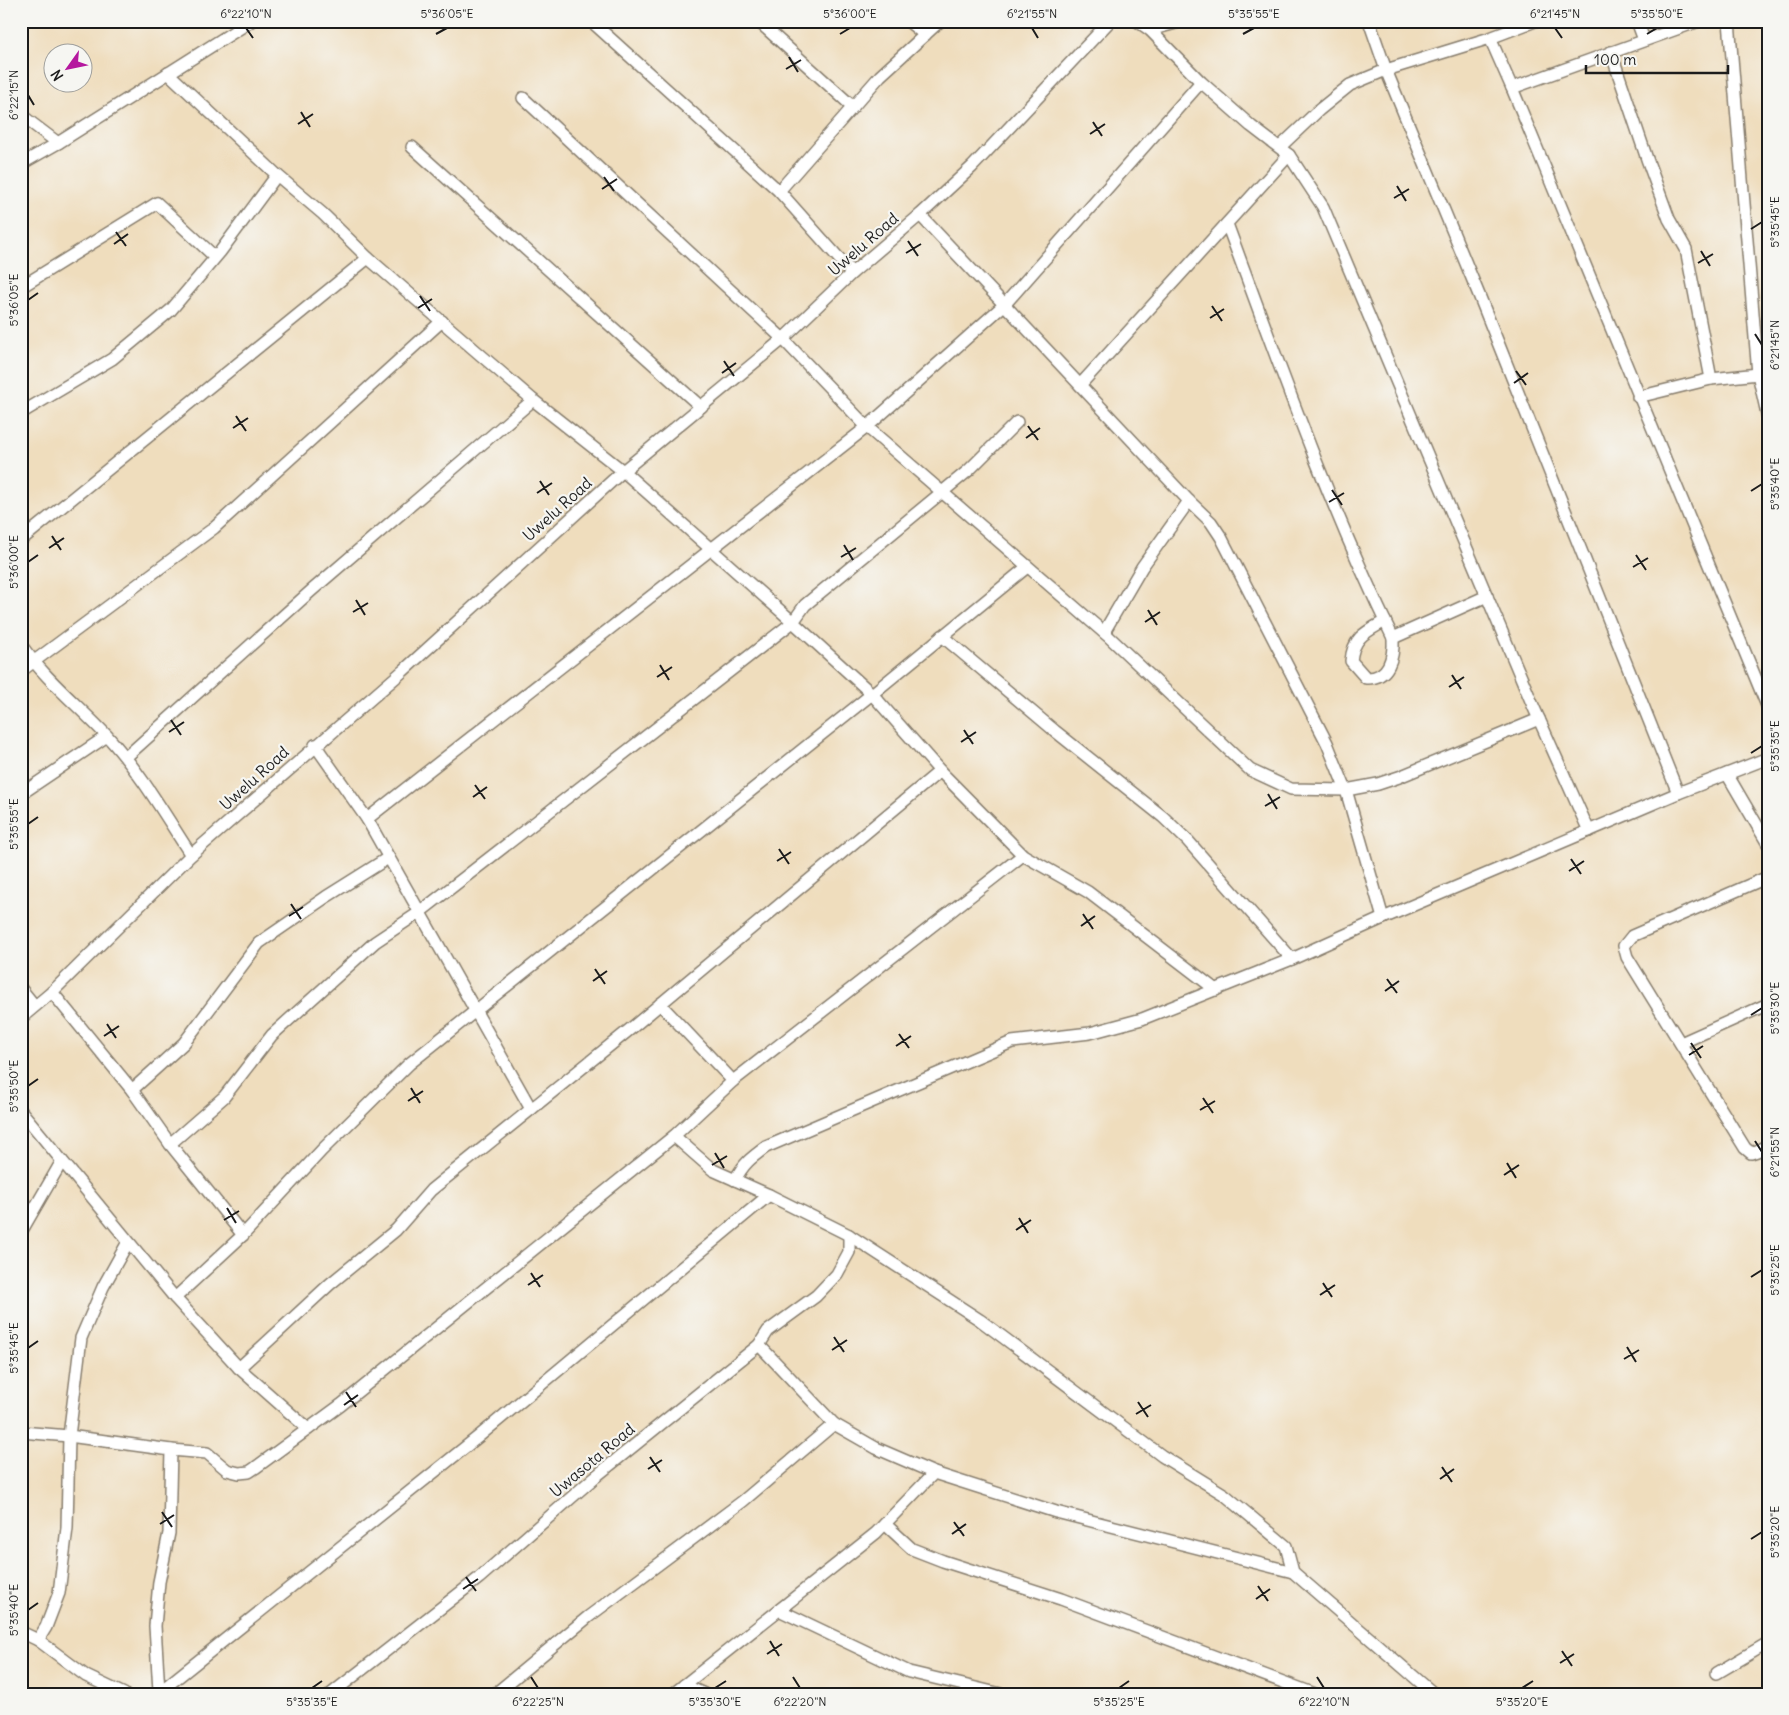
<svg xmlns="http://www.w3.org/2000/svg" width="1789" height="1715" viewBox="0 0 1789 1715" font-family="Delius,sans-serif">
<rect width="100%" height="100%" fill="#f6f6f2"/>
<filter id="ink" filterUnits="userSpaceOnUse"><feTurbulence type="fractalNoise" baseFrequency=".02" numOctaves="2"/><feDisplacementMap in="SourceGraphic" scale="10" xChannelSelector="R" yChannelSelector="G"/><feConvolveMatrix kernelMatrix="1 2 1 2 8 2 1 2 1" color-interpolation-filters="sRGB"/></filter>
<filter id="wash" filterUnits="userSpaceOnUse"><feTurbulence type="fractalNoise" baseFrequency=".0096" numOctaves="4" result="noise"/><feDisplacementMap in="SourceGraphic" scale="20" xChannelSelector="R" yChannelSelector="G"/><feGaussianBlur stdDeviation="1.12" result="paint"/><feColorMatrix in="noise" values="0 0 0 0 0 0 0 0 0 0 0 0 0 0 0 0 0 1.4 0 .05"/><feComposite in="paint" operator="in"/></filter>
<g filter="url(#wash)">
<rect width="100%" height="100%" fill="#efddbd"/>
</g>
<g filter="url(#ink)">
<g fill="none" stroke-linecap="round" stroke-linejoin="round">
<defs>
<g id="minor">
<path d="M591 21 779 191 852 273"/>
<path d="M758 21 853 107"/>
<path d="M908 21 925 35"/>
<path d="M1137 21 1150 30 1201 82 1251 126 1289 155 1323 207 1534 708 1589 831"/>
<path d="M1369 21 1386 70 1479 295 1678 793"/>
<path d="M1637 21 1644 40"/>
<path d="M1729 21 1758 374 1768 418"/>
<path d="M1150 30 1183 21"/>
<path d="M1490 38 1512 88 1768 708"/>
<path d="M1611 52 1647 159 1669 219 1686 249 1711 379"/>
<path d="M168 73 277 175 323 214 368 258 533 400 623 471 793 622 872 694 940 771 1023 855 1088 892 1216 990"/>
<path d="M1512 88 1699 21"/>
<path d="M523 98 783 339 867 427 1108 636 1250 770 1291 789 1346 790 1378 784 1399 777 1539 719"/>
<path d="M21 115 58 143"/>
<path d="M412 147 701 407"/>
<path d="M1280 147 1319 110 1350 85 1386 70 1490 38 1535 21"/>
<path d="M21 164 58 143 251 21"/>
<path d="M779 191 880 76 940 21"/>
<path d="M920 215 1189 501 1211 522 1221 537 1327 743 1346 790 1383 918"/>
<path d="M1227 224C1279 364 1328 504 1393 638L1487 596"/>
<path d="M21 287 157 203 215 257"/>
<path d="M1080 385 1289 155"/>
<path d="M1638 397 1711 379 1758 374"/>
<path d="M21 413 112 359 171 310 220 252 277 175"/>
<path d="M21 540 368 258"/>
<path d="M1385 621C1366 632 1353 637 1351 661L1366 678C1389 679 1394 657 1393 638"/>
<path d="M1104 632 1142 567 1189 501"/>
<path d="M942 636 1055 731 1163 817 1188 841 1292 959"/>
<path d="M21 645C46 680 79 706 108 737 140 772 165 815 191 855"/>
<path d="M21 671 214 528 442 321"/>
<path d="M315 745 367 819 531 1109"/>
<path d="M126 757 311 591 533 400"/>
<path d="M1727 774 1768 844"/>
<path d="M21 794 107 736"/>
<path d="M367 819 867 427 1005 304 1201 82"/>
<path d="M1768 877 1632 936 1624 946 1627 957 1745 1148 1751 1153 1757 1151 1768 1145"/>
<path d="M21 989 34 1005"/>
<path d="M52 992 132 1090 170 1144 243 1235"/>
<path d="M660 1004 733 1081"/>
<path d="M21 1018 52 992 191 855 403 671 623 471 783 339 852 273 920 215 972 167 1110 21"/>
<path d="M1681 1043 1768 1004"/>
<path d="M132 1090 184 1043 259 943 326 897 388 858"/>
<path d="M21 1111 175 1298 239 1368 308 1429"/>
<path d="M674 1136 713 1170 769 1195 849 1235 980 1320 1162 1456 1225 1495 1286 1546 1293 1572 1434 1694"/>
<path d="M170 1144 224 1097 272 1035 375 942 420 912 793 622 805 605 969 470 1017 422"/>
<path d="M735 1180C744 1163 751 1158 766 1147L1012 1042 1090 1033 1142 1019 1292 959 1383 918 1678 793 1768 758"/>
<path d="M21 1232 62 1161"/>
<path d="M175 1298 243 1235 322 1150 409 1064 872 694 1027 567"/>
<path d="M759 1345 834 1424 876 1448 934 1473 1056 1512 1293 1572"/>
<path d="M239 1368 330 1284 396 1230 431 1190 634 1026 940 771"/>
<path d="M21 1432 69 1436 171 1450 169 1533 159 1582 155 1626 159 1691"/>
<path d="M171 1450 207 1453 227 1470 239 1473 249 1472 255 1468 341 1405 674 1136 733 1081 1023 855"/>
<path d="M885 1524 912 1549 943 1561 1061 1599 1315 1694"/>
<path d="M779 1610 909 1672 1001 1694"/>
<path d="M21 1632 38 1640 86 1676 124 1694"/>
<path d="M38 1640 46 1627 59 1593 67 1528 69 1436 81 1338 103 1287 128 1242"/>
<path d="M1717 1673 1768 1643"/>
<path d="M684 1685 704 1694"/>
<path d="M157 1694 478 1437 769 1195"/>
<path d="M331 1694 479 1578 595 1477 759 1345 768 1331 816 1296 837 1274 849 1252V1235"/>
<path d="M495 1694 588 1617 743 1501 834 1424"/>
<path d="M673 1694 876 1533 934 1473"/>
</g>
</defs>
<use href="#minor" stroke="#867c6c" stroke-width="14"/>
<use href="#minor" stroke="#fff" stroke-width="11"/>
</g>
</g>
<path fill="none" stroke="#1c1c1c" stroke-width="2" d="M246 28 253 38M1032 28 1038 38M1555 28 1562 38M436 34 447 28M840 34 850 28M1243 34 1254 28M1647 34 1657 28M789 57 798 72M786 69 801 60M28 95 34 105M301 112 310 127M1093 122 1102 136M298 124 313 114M1090 134 1105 124M604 177 614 191M1397 186 1406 201M602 189 617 179M1394 198 1409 189M1751 229 1762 222M116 232 126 246M908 241 918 256M114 244 128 234M1701 251 1710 266M906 253 921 244M1698 263 1713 254M420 296 430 311M28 300 38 293M1212 306 1222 321M418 308 432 299M1210 318 1224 309M1755 334 1762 345M724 361 734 376M1516 371 1526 385M722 373 736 363M1514 383 1528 373M236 416 246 431M1028 426 1038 440M233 428 248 418M1026 438 1040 428M540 481 549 495M1332 490 1342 505M1751 491 1762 484M537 493 552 483M1329 502 1344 493M52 536 61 550M844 545 853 560M49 548 64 538M1636 555 1646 570M841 557 856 548M28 562 38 555M1633 567 1648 558M356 600 365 615M1148 610 1157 625M353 612 368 603M1145 622 1160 612M660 665 669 680M1452 675 1461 689M657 677 672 667M1449 687 1464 677M171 720 181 735M964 730 973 744M169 732 184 722M961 742 976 732M1751 753 1762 746M475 785 485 799M1268 794 1277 809M473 797 487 787M1265 806 1280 797M28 824 38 817M779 849 789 864M1571 859 1581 874M777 861 791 852M1569 871 1584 861M291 904 301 919M1083 914 1093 929M289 916 303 907M1081 926 1095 916M595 969 605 984M1387 979 1397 993M593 981 607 971M1385 991 1399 981M1751 1015 1762 1008M107 1024 116 1038M899 1034 909 1048M104 1036 119 1026M1691 1043 1701 1058M896 1046 911 1036M1689 1055 1703 1046M28 1086 38 1079M411 1088 420 1103M1203 1098 1213 1113M408 1101 423 1091M1200 1110 1215 1101M1755 1141 1762 1152M715 1153 724 1168M1507 1163 1516 1178M712 1165 727 1156M1504 1175 1519 1165M227 1208 236 1223M1019 1218 1028 1233M224 1220 239 1211M1016 1230 1031 1220M531 1273 540 1287M1751 1277 1762 1270M1323 1283 1332 1297M528 1285 543 1275M1320 1295 1335 1285M834 1337 844 1352M1627 1347 1636 1362M28 1348 38 1341M832 1350 847 1340M1624 1359 1639 1350M346 1392 356 1407M1138 1402 1148 1417M344 1405 358 1395M1136 1414 1151 1405M650 1457 660 1472M1442 1467 1452 1482M648 1469 662 1460M1440 1479 1454 1469M162 1512 172 1527M954 1522 964 1536M160 1524 174 1515M952 1534 966 1524M1751 1539 1762 1532M466 1577 476 1591M1258 1586 1268 1601M463 1589 478 1579M1256 1599 1270 1589M28 1610 38 1603M770 1641 779 1656M1562 1651 1572 1666M767 1654 782 1644M1560 1663 1574 1654M531 1677 538 1688M793 1677 800 1688M1317 1677 1324 1688M312 1688 322 1681M715 1688 726 1681M1119 1688 1129 1681M1522 1688 1533 1681"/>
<g text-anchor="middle" stroke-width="4.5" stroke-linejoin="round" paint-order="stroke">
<g font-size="16" fill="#1c1c1c" stroke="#f6f6f2">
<text transform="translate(863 244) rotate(-41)" y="6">Uwelu Road</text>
<text transform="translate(557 509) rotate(-42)" y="6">Uwelu Road</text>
<text transform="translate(254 778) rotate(-42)" y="6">Uwelu Road</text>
<text transform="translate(592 1460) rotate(-40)" y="6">Uwasota Road</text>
</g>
</g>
<rect width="1789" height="1715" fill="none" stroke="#f6f6f2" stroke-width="55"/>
<g transform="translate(68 68) rotate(237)"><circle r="24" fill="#f6f6f2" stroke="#9f9f9c"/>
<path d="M0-4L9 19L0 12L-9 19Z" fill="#b5179e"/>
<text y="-8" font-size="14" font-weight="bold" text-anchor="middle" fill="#1c1c1c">N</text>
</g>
<path d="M1586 65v8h142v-8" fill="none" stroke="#1c1c1c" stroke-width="2.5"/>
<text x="1594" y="65" font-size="15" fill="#1c1c1c" stroke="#f6f6f2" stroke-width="4" paint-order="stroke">100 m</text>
<rect x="28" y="28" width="1734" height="1660" fill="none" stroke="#1c1c1c" stroke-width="2"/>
<g font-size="12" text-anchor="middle" fill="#1c1c1c">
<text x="246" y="18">6°22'10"N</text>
<text x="447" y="18">5°36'05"E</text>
<text x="850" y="18">5°36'00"E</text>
<text x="1032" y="18">6°21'55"N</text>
<text x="1254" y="18">5°35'55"E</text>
<text x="1555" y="18">6°21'45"N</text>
<text x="1657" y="18">5°35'50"E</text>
<text transform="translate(14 95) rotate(-90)" y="4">6°22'15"N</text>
<text transform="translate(1775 222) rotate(-90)" y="4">5°35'45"E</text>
<text transform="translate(14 300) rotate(-90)" y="4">5°36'05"E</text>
<text transform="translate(1775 345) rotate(-90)" y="4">6°21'45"N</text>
<text transform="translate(1775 484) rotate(-90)" y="4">5°35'40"E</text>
<text transform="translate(14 562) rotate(-90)" y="4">5°36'00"E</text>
<text transform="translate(1775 746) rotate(-90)" y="4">5°35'35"E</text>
<text transform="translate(14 824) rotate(-90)" y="4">5°35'55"E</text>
<text transform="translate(1775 1008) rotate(-90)" y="4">5°35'30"E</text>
<text transform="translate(14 1086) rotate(-90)" y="4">5°35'50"E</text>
<text transform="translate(1775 1152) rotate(-90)" y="4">6°21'55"N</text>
<text transform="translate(1775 1270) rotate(-90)" y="4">5°35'25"E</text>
<text transform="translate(14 1348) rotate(-90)" y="4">5°35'45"E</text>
<text transform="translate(1775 1532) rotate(-90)" y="4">5°35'20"E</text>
<text transform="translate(14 1610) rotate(-90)" y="4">5°35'40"E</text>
<text x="312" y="1706">5°35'35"E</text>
<text x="538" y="1706">6°22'25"N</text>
<text x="715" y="1706">5°35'30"E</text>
<text x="800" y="1706">6°22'20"N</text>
<text x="1119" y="1706">5°35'25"E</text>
<text x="1324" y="1706">6°22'10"N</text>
<text x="1522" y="1706">5°35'20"E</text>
</g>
</svg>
